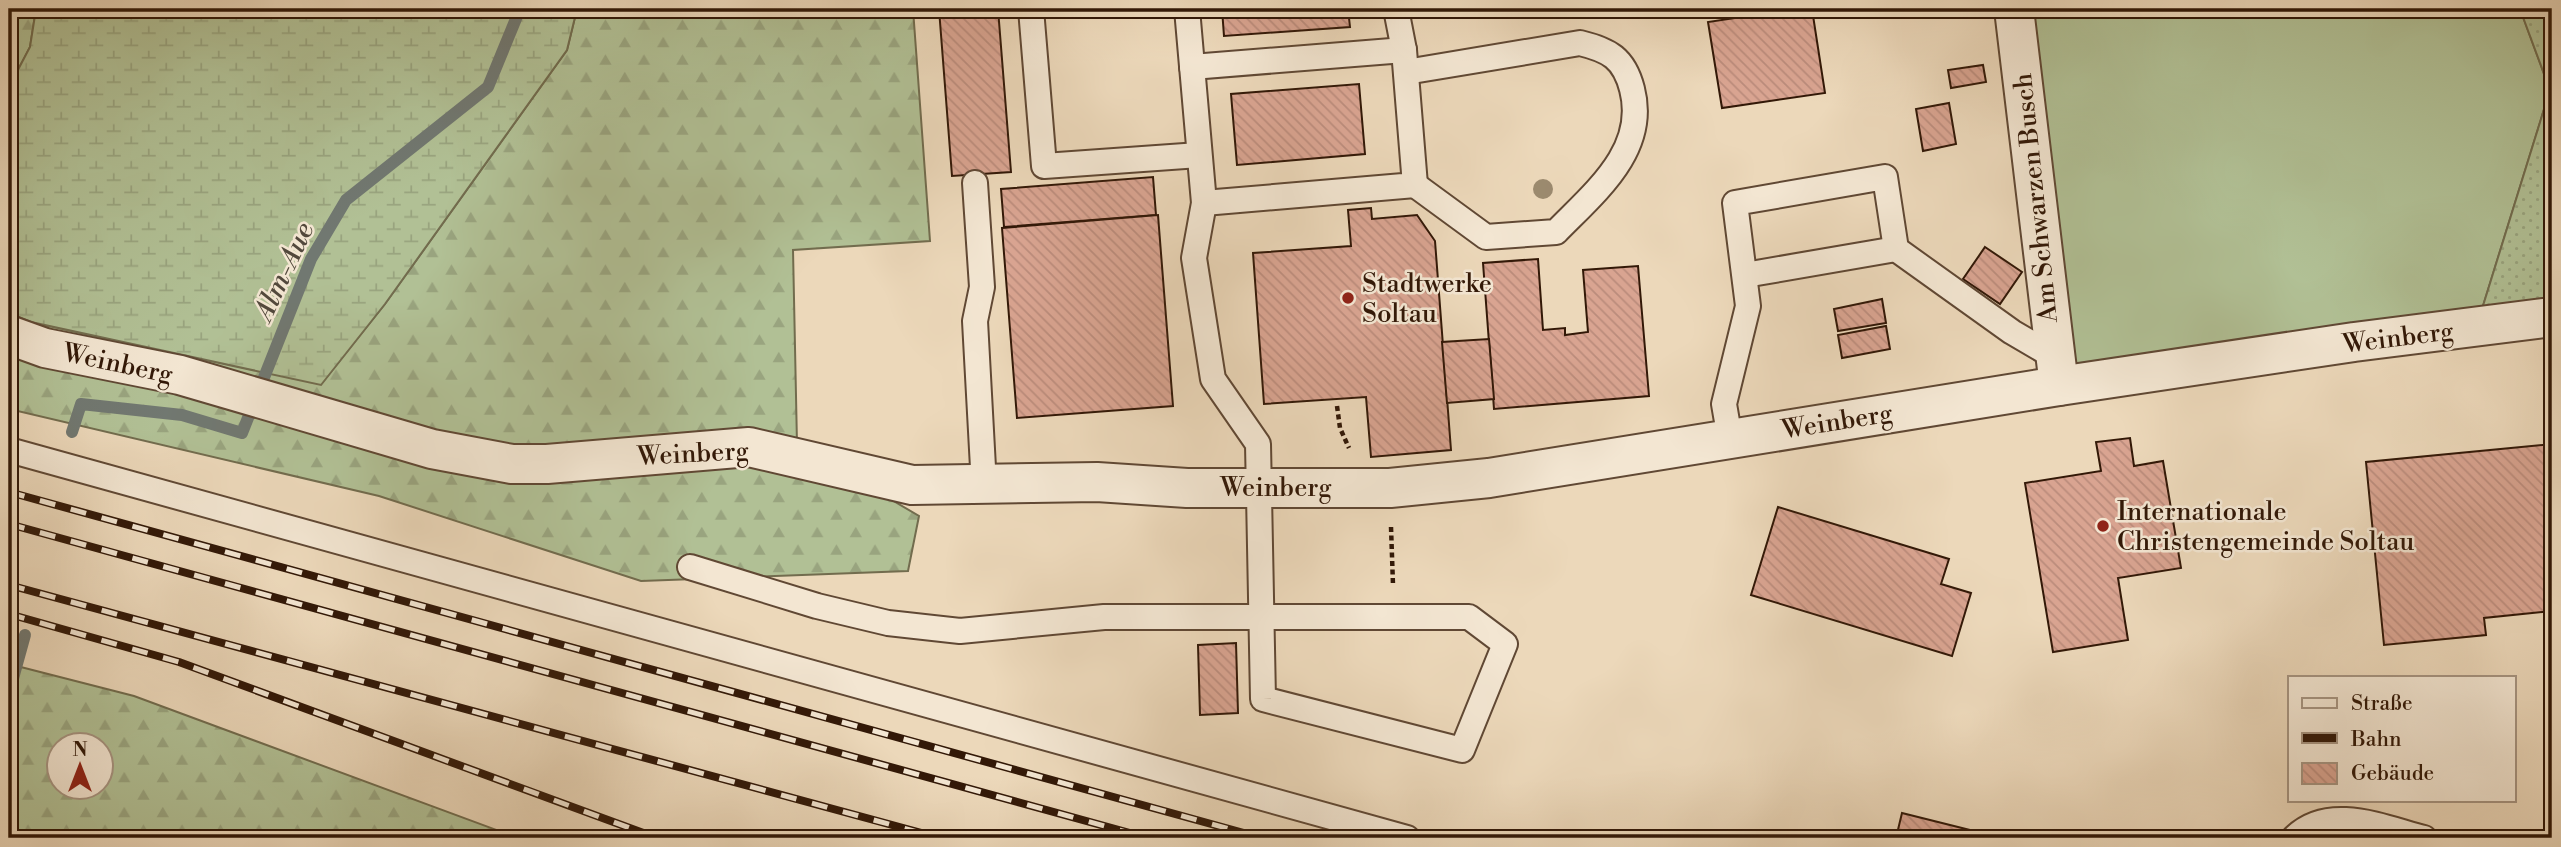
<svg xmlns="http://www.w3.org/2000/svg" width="2561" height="847" viewBox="0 0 2561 847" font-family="'Libre Bodoni',serif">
<defs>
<pattern id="forest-firs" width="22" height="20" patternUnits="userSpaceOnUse" patternTransform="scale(1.75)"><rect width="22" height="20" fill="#b1c095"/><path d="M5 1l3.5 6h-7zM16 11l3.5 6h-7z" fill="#99a47f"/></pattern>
<pattern id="wetland-marsh" width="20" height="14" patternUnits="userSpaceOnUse" patternTransform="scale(1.75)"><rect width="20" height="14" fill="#b1c095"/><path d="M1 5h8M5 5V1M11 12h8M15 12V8" fill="none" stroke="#99a47f"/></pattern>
<pattern id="garden-dots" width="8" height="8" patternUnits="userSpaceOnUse" patternTransform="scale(1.75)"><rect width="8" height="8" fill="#b1c095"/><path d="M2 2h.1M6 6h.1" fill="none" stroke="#99a47f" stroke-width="1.8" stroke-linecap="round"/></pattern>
<pattern id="building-back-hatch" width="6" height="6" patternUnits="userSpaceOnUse" patternTransform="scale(1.75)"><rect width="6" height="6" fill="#d9a491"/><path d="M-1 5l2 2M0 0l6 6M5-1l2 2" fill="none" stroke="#bb8c7c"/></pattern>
</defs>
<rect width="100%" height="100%" fill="#ecd8ba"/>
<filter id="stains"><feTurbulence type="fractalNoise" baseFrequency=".00286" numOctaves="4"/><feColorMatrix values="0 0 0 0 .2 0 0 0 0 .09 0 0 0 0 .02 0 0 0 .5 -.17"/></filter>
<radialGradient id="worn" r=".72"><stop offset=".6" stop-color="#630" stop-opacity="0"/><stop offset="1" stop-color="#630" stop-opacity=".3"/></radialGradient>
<path fill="#b1c095" stroke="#726c4e" stroke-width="2" d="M2007 9H2520L2550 90 2482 309 2253 343 2060 366Z"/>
<g fill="url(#forest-firs)" stroke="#726c4e" stroke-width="2" fill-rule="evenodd">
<path d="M9 9H36L30 47 9 87Z"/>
<path d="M577 9H913L930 241 793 250 797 444 919 516 908 571 641 581 379 496 9 409V313L31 322 321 384 385 304 567 50Z"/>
<path d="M9 664 134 696 518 838H9ZM60 746H102V788H60Z"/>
</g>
<path fill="url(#wetland-marsh)" stroke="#726c4e" stroke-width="2" d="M36 9H577L567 50 385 304 321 385 31 322 9 313V87L30 47Z"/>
<path fill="url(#garden-dots)" stroke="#726c4e" stroke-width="2" d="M2520 9H2552V300L2482 309 2550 90Z"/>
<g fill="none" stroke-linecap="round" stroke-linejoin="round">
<g stroke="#717871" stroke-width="12">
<path d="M72 432 81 404 182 415 242 433 311 259 346 200 488 87 520 9"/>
<path d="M9 693 25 635"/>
<path d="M9 815V816"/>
</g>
</g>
<g fill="url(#building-back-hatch)" stroke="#321807" stroke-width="2">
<path d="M939 9H998L1011 172 952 176Z"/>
<path d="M1222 9H1348L1350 27 1224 36Z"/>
<path d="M1795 9H1812L1825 93 1722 108 1708 22Z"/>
<path d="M1983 65 1986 82 1951 88 1948 70Z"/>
<path d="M1359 84 1365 154 1237 165 1231 94Z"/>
<path d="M1949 103 1956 144 1923 151 1916 109Z"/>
<path d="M1153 177 1156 215 1004 227 1001 189Z"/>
<path d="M1371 208 1372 219 1417 215 1435 241 1451 450 1371 457 1366 397 1264 404 1253 253 1351 246 1348 210Z"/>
<path d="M1158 215 1173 406 1017 418 1002 228Z"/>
<path d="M1985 247 2022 272 2000 304 1963 279Z"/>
<path d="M1538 259 1543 330 1565 328V335L1588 332 1583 270 1638 266 1649 396 1494 409 1483 263Z"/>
<path d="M1882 299 1886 323 1838 331 1834 309Z"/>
<path d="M1886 326 1890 349 1842 358 1838 335Z"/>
<path d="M1489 339 1494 399 1447 403 1442 342Z"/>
<path d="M2130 438 2134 466 2163 461 2181 568 2118 578 2128 640 2053 652 2025 483 2101 471 2096 442Z"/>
<path d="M2552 444V611L2484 618 2486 635 2384 645 2366 462Z"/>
<path d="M1778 507 1949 559 1941 584 1971 593 1952 656 1751 595Z"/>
<path d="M1236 643 1238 713 1200 715 1198 645Z"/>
<path d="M1902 813 2002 838H1896Z"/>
</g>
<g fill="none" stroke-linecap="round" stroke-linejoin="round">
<defs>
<g id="service">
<path d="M1031 9 1044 166 1199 155"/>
<path d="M1396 9 1404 50"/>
<path d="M1192 67 1404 50 1415 185 1204 203"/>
<path d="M1406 72 1580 43C1609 50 1624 58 1632 89 1648 150 1595 192 1556 232L1486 237 1415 185"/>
<path d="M975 183 982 287 975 321 984 486"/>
<path d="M1745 275 1896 249"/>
<path d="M1730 439 1724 404 1748 306 1735 203 1885 177 1896 249 2012 332 2053 356"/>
<path d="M9 450 1407 838"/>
<path d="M690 567 817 606 888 623 960 631 1104 617H1469L1505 644 1462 750 1263 699 1258 444 1213 379 1194 258 1204 203 1187 9"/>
<path d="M2294 838C2329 803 2384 828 2424 838"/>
</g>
<g id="minor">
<path d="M2014 9 2059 386"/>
<path d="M9 335 45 348 180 375 432 449 512 464H547L749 447 912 485 1097 482 1187 488H1390L1489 478 2059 386 2354 342 2552 317"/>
</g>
</defs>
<use href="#service" stroke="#604834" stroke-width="28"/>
<use href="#minor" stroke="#604834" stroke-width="42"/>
<g stroke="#321807" stroke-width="4.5" stroke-dasharray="5 3.5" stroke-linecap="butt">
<path d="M1337 406 1340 428 1349 448"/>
<path d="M1391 527 1393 585"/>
</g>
<use href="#service" stroke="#f3e6d2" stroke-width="24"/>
<use href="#minor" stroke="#f3e6d2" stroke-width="38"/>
<defs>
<g id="rail">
<path d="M9 492 1262 838"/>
<path d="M9 524 1148 838"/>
<path d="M9 585 940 838"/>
<path d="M9 614 179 662 657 838"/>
</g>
</defs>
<use href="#rail" stroke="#321807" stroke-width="8"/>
<use href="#rail" stroke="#f3e6d2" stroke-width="5" stroke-dasharray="16" stroke-linecap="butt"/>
</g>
<circle fill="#9b8a6f" cx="1543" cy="189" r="10"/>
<g fill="#8f2418" stroke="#f3e6d2" stroke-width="2.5">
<circle cx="1348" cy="298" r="7"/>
<circle cx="2103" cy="526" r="7"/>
</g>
<g text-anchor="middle" stroke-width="5" stroke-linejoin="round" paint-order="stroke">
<g font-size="26" fill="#321807" stroke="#f3e6d2">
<text transform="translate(2035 198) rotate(-96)" y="9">Am Schwarzen Busch</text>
<text transform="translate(2398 337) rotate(-7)" y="9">Weinberg</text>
<text transform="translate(118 363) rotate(12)" y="9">Weinberg</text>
<text transform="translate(1837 421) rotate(-9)" y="9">Weinberg</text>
<text transform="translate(693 453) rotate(-3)" y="9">Weinberg</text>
<text x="1276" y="496">Weinberg</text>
</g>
<g font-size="26" fill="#321807" stroke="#f3e6d2" text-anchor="start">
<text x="1362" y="292">Stadtwerke<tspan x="1362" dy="30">Soltau</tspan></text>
<text x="2117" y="520">Internationale<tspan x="2117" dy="30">Christengemeinde Soltau</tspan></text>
</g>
<g font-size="28" font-style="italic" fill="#52483c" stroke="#f3e6d2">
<text transform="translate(283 271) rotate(-65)" y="10">Alm-Aue</text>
</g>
</g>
<rect width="2561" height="847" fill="none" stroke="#ecd8ba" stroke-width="35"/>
<rect x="10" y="10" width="2540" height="826" fill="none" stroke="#321807" stroke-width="3.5"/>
<rect x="18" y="18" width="2526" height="812" fill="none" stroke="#321807" stroke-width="2"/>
<rect x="2288" y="676" width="228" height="126" fill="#f3e6d2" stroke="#a69481" stroke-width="2"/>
<rect x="2302" y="698" width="35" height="10" fill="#f3e6d2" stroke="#a69481" stroke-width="2"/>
<text x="2351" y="710" font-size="21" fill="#321807">Straße</text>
<rect x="2302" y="733" width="35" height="10" fill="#321807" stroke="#a69481" stroke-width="2"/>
<text x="2351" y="746" font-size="21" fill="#321807">Bahn</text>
<rect x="2302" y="763" width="35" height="21" fill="url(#building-back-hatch)" stroke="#a69481" stroke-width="2"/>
<text x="2351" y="780" font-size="21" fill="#321807">Gebäude</text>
<g transform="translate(80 766)"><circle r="33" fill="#f3e6d2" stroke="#a69481" stroke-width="2"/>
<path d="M0-5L12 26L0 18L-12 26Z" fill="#8f2418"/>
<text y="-10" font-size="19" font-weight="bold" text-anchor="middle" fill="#321807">N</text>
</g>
<rect width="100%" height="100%" filter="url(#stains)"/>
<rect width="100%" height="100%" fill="url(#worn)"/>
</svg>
